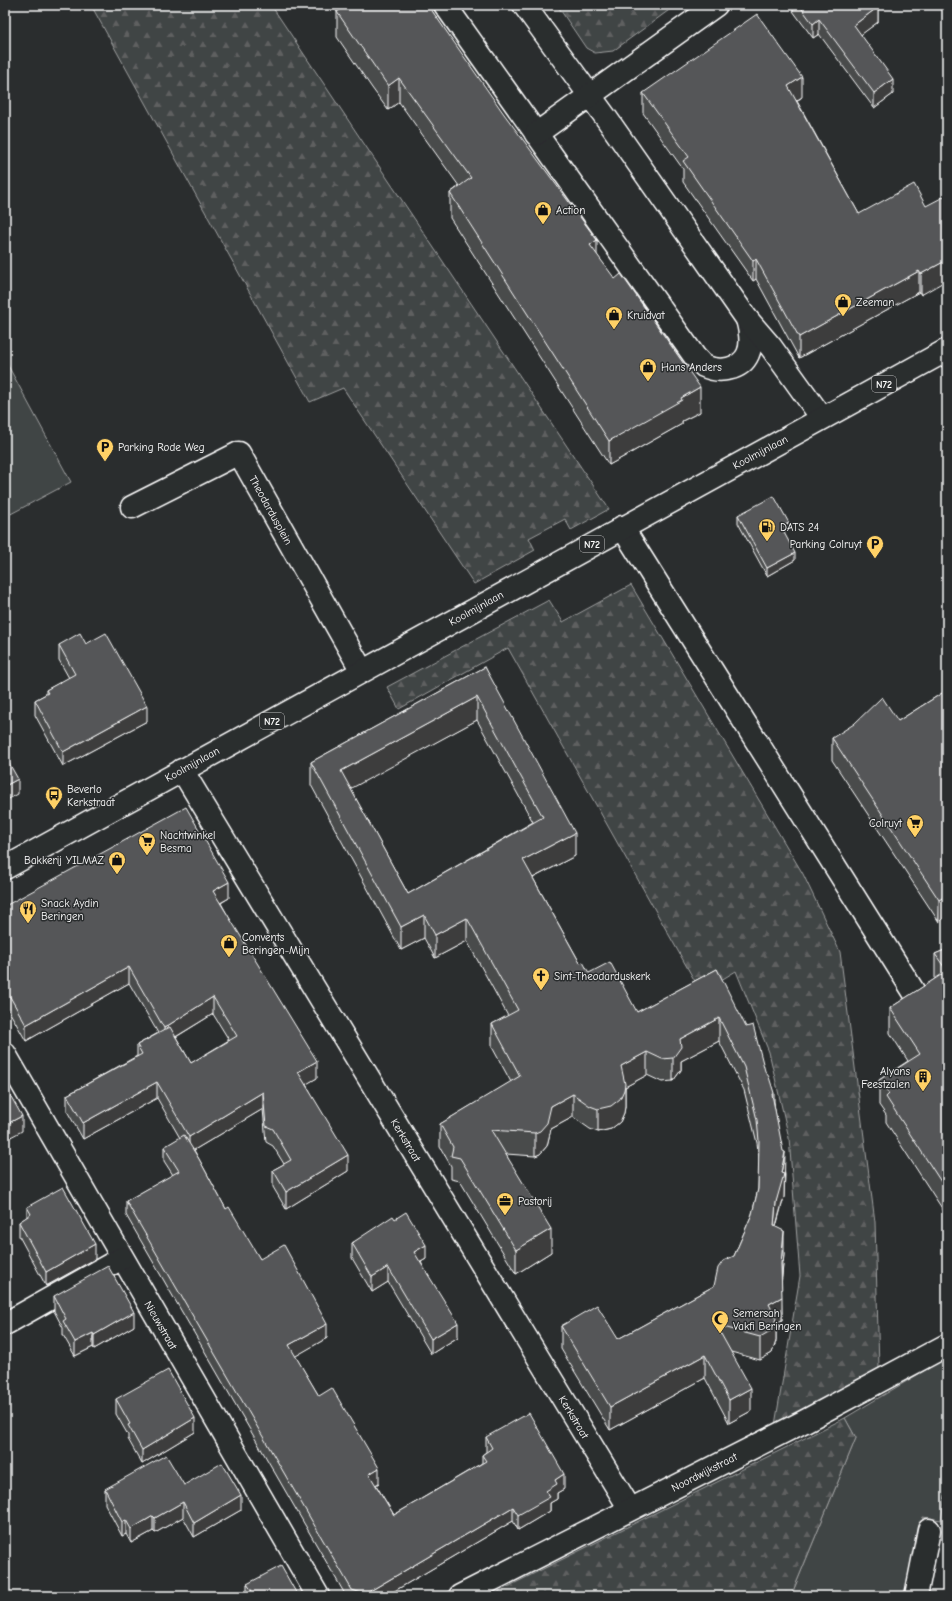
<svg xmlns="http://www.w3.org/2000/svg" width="952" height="1601" viewBox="0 0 952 1601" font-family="'Comic Neue',sans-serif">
<defs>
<pattern id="forest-firs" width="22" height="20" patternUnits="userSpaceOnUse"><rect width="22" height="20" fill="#414445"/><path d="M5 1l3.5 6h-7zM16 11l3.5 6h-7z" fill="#5e6061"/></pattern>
</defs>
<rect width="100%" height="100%" fill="#2a2d2e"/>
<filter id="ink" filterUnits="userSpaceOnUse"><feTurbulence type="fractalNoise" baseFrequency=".025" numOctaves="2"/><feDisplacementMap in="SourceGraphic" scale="8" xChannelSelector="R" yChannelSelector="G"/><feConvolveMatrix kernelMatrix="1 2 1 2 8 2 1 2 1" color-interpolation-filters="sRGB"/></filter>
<g filter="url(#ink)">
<g fill="#414445" stroke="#a0a2a2">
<path d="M5 360 71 482 5 517Z"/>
<path d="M947 1357V1484L941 1520 923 1517 907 1596H791L856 1438 845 1418Z"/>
</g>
<g fill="url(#forest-firs)" stroke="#a0a2a2">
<path d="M91 5H271L609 509 571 530 565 519 529 538 535 550 474 584 343 388 310 402Z"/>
<path d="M557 5H676L613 51 595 53 586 48Z"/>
<path d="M631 585 803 874 840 952 875 1222 879 1368 775 1425 800 1276 789 1138 769 1052 736 971 701 992 508 648 399 709 387 687 549 600 563 622Z"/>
<path d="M845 1418 856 1438 791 1596H499V1591Z"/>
</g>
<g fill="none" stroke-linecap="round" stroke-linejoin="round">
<defs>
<g id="minor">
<path d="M445 5 695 357C698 360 701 364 704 366 719 373 741 370 748 354 753 343 750 330 747 319"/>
<path d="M524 5 607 119 747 319 771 347 822 418"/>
<path d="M536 134 716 5"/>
<path d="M132 507 239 453 362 671"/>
<path d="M622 527 919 1000"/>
<path d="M182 770 630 1509"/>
<path d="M5 1054 318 1596"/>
<path d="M5 1324 122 1258"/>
<path d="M460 1596 805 1421 947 1345"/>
<path d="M916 1596 929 1530"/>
</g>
<path id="major" d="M5 868 947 350"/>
</defs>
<use href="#minor" stroke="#fff" stroke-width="25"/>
<use href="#major" stroke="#fff" stroke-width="25"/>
<use href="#minor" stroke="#2a2d2e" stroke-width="22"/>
<use href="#major" stroke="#2a2d2e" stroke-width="22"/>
</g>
<g fill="#494b4c" stroke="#fff" fill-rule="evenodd">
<path d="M332 5H428L597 255 700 412 682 421V424L609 465 450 218V193L459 186 399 102 388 110 372 88 337 37V12Z"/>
<path d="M793 5H881L878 7V22L860 35 893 94 874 108 819 34 813 38 793 11Z"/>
<path d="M643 93 802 97 797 101 859 214 926 206 921 295 919 292 799 358 756 279 753 281 683 182V169L643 113Z"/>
<path d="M738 515 789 530 784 533 795 560 767 576 738 523Z"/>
<path d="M86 644 147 721 63 766 35 715V700L46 694V690L69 678 59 660V645Z"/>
<path d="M485 667 575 856 533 878 580 963 589 973 637 1012 717 969 774 1103 785 1175 784 1197 776 1227 784 1254 781 1284 782 1320 776 1323V1341L772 1353 760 1360 731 1352 751 1411 729 1423 705 1378 610 1430 561 1349V1326L618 1339 714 1286 734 1256 752 1214 758 1189 759 1159 757 1143 744 1090 719 1041 681 1061V1070L673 1081 662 1082 647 1075 625 1087V1107L624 1113 620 1122 611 1129 598 1132 590 1129 573 1117 551 1129 547 1146 540 1154 535 1156 506 1154 551 1252 516 1274 460 1181 451 1179V1166L440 1147V1124L511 1082 492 1047V1024L508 1016 467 941 435 958 424 938 401 950 311 785V762ZM477 720 533 822 408 894 350 788Z"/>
<path d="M947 690 939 922 832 760V738L898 721Z"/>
<path d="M229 898 221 903 317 1078 306 1084 348 1171 286 1209 273 1187V1170L284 1164 273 1146 266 1142 263 1109 194 1150 226 1209 260 1259 327 1338 295 1356 319 1396 379 1483 376 1485 394 1515 482 1463V1455L486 1452V1437L564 1489 557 1493V1499L550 1503V1511L518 1530 513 1521 386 1596H346L126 1215V1201L173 1175 164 1161V1147L180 1138 157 1098 83 1139 67 1111V1095L137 1056V1045L158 1033 129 983 26 1041 5 1004V906ZM213 1014 229 1040 191 1063 176 1037Z"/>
<path d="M947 949V1216L886 1122V1115L879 1105V1080L908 1061 890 1033V1008L935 979V954Z"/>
<path d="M27 1207 95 1259 46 1286 19 1236V1222L27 1217Z"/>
<path d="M395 1219 426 1259 421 1262 458 1337 431 1354 388 1282 372 1292 352 1258V1243Z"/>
<path d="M54 1296 134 1326 94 1349 93 1347 75 1356 63 1335V1328L54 1311Z"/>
<path d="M116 1399 195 1432 142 1464 128 1439V1435L116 1414Z"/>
<path d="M184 1485 241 1510 194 1537 183 1517 155 1533 153 1531 131 1543 126 1534 122 1536 105 1504V1489Z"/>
<path d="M247 1584 298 1596 247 1594Z"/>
</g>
<g fill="#3c3d3e" stroke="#fff">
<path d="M878 7V22L854 40V25Z"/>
<path d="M819 19V34L813 38V24Z"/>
<path d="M802 77V97L788 106V86Z"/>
<path d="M399 78V102L388 110V86Z"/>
<path d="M893 79V94L874 108V93Z"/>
<path d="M597 240V264L590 245Z"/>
<path d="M756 259V279L753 281V261Z"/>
<path d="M947 260V280L921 295V274Z"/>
<path d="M919 271V292L799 358V337Z"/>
<path d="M700 387V412L682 421V424L609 465V441L681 398Z"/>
<path d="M789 523V530L781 534V527Z"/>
<path d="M795 553V560L767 576V568Z"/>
<path d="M477 697V720L341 794V771Z"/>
<path d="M147 706V721L63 766V752Z"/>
<path d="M18 779V794L5 801V786Z"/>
<path d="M575 833V856L523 883V860Z"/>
<path d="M229 882V898L213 907V891Z"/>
<path d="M947 895V916L939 922V900Z"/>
<path d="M424 915V938L401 950V927Z"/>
<path d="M467 918V941L435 958V935Z"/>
<path d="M129 967V983L26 1041V1025Z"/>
<path d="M213 997V1014L164 1044V1028Z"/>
<path d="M719 1018V1041L681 1061V1070L673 1081V1058L680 1039Z"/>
<path d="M647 1052V1075L625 1087V1107L624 1113 620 1122 611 1129 598 1132V1109L621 1066Z"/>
<path d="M317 1061V1078L298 1089V1072Z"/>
<path d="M157 1082V1098L83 1139V1123Z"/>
<path d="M263 1092V1109L189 1153V1137Z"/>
<path d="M774 1093V1116L772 1094Z"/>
<path d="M573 1094V1117L551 1129 547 1146 540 1154 535 1156V1133L551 1106Z"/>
<path d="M22 1116V1131L5 1140V1125Z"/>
<path d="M785 1152 784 1197 776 1225 774 1249V1226L776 1202Z"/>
<path d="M348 1155V1171L286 1209V1192Z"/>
<path d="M551 1229V1252L516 1274V1250Z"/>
<path d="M784 1231V1254L781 1287V1264Z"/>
<path d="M95 1244V1259L46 1286V1272Z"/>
<path d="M426 1245V1259L414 1266V1252Z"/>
<path d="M388 1267V1282L372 1292V1277Z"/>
<path d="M782 1297V1320L776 1323V1341L772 1353 760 1360V1337L769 1304Z"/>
<path d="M134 1312V1326L94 1349V1335Z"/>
<path d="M458 1323V1337L431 1354V1339Z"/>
<path d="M327 1324V1338L289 1360V1345Z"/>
<path d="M93 1333V1347L75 1356V1342Z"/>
<path d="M705 1355V1378L610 1430V1407Z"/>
<path d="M751 1388V1411L729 1423V1400Z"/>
<path d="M195 1418V1432L142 1464V1450Z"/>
<path d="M379 1468V1483L369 1488V1474Z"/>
<path d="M564 1474V1489L557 1493V1499L550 1503V1511L518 1530V1515L546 1491 555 1480Z"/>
<path d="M241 1495V1510L194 1537V1523Z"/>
<path d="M183 1502V1517L155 1533V1518Z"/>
<path d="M513 1507V1521L386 1596H365V1594Z"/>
<path d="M153 1516V1531L131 1543V1529Z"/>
<path d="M126 1520V1534L122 1536V1522Z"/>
</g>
<g fill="#555758" stroke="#fff" fill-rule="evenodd">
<path d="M347 5H428L504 114 597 240 590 245 615 279 621 274 700 387 681 398 682 400 609 441 450 193 471 178 399 78 388 86 337 12Z"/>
<path d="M799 5H877L878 7 854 25 893 79 874 93 819 19 813 24Z"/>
<path d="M757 14 802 77 788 86 859 214 914 184 926 206 947 195V260L921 274 919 271 799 337 756 259 753 261 683 161 689 157 643 93Z"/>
<path d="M774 496 789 523 781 527 795 553 767 568 738 515Z"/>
<path d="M80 633 86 644 106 633 147 706 63 752 35 700 48 693 46 690 75 674 59 645Z"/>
<path d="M485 667 575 833 523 860 580 963 583 962 589 973 610 962 637 1012 717 969 746 1027 753 1025 765 1071 769 1077 774 1093 772 1094 783 1151 785 1152 781 1173 784 1174 776 1202 774 1226 784 1231 781 1264 782 1297 769 1304 776 1318 772 1330 760 1337 716 1325 751 1388 729 1400 705 1355 610 1407 561 1326 597 1305 618 1339 714 1286 718 1268 723 1261 734 1256 752 1214 758 1189 759 1141 757 1120 744 1067 719 1018 680 1039 681 1047 673 1058 662 1059 647 1052 621 1066 625 1084 624 1090 620 1099 611 1106 598 1109 590 1106 573 1094 551 1106 547 1123 540 1131 535 1133 491 1130 551 1229 516 1250 460 1158 451 1156 453 1147 440 1124 520 1076 492 1024 518 1010 467 918 435 935 424 915 401 927 311 762ZM477 697 543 817 408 894 341 771Z"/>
<path d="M947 690V895L939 900 832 738 854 724 882 697 898 721Z"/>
<path d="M5 756 18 779 5 786Z"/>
<path d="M186 807 229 882 213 891 317 1061 298 1072 348 1155 286 1192 273 1170 291 1160 273 1129 266 1126 263 1092 189 1137 157 1082 83 1123 67 1095 142 1054 137 1045 170 1027 191 1063 237 1036 213 997 164 1028 129 967 26 1025 5 988V906Z"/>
<path d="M947 949V1191L886 1097 889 1094 879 1080 920 1054 890 1008 947 971 935 954Z"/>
<path d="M5 1086 22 1116 5 1125Z"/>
<path d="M184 1135 199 1159 226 1209 229 1207 260 1259 284 1245 327 1324 289 1345 319 1396 332 1388 379 1468 369 1474 394 1515 486 1461 482 1455 492 1448 486 1437 529 1413 564 1474 555 1480 557 1484 546 1491 550 1497 518 1515 513 1507 365 1594 352 1590 126 1201 179 1171 164 1147Z"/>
<path d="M63 1187 95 1244 46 1272 19 1222 31 1214 27 1207Z"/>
<path d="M406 1212 426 1245 414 1252 458 1323 431 1339 388 1267 372 1277 352 1243 393 1216 395 1219Z"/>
<path d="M108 1266 134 1312 94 1335 93 1333 75 1342 63 1321 66 1319 54 1296Z"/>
<path d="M168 1370 195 1418 142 1450 128 1425 130 1424 116 1399Z"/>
<path d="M166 1455 184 1485 222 1463 241 1495 194 1523 183 1502 155 1518 153 1516 131 1529 126 1520 122 1522 105 1489Z"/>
<path d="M281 1566 298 1596H244L252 1591 247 1584Z"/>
</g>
</g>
<defs>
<symbol id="shop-pin" viewBox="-11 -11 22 30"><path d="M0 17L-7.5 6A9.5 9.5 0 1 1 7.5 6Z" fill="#ffd166" stroke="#2a2d2e"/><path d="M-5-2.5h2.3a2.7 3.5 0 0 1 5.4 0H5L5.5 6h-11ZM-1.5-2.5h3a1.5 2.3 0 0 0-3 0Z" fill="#111"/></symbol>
<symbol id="parking-pin" viewBox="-11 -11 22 30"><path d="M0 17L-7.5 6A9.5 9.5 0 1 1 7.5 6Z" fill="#ffd166" stroke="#2a2d2e"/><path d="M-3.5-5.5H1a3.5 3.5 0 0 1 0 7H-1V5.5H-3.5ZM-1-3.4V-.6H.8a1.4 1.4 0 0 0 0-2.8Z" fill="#111"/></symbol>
<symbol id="fuel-pin" viewBox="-11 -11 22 30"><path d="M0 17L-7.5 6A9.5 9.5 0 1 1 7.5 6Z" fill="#ffd166" stroke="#2a2d2e"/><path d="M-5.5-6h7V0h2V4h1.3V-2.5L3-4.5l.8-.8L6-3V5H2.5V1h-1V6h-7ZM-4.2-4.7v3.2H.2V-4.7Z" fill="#111"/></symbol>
<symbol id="bus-pin" viewBox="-11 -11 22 30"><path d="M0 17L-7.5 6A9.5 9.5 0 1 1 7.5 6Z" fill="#ffd166" stroke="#2a2d2e"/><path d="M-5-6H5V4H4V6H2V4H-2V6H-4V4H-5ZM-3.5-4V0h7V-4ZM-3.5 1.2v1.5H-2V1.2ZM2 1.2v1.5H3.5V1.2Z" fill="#111"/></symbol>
<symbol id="supermarket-pin" viewBox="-11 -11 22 30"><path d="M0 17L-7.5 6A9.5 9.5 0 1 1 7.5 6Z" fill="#ffd166" stroke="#2a2d2e"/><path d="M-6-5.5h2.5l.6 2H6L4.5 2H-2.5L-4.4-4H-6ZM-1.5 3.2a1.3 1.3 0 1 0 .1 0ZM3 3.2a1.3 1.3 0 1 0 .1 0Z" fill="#111"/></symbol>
<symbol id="restaurant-pin" viewBox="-11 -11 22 30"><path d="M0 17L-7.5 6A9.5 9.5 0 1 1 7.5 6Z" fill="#ffd166" stroke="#2a2d2e"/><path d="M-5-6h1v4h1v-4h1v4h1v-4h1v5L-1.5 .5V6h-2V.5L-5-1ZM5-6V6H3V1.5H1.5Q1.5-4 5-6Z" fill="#111"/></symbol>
<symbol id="church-pin" viewBox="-11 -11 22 30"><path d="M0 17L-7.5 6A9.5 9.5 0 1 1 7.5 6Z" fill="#ffd166" stroke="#2a2d2e"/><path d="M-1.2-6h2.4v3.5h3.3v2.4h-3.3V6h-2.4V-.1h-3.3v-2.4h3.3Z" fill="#111"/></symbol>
<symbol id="building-pin" viewBox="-11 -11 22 30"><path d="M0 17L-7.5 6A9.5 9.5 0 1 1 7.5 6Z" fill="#ffd166" stroke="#2a2d2e"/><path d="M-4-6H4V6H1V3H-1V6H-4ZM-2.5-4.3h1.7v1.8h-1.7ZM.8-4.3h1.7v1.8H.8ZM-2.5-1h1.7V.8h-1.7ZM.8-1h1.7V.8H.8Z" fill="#111"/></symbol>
<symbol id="office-pin" viewBox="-11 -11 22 30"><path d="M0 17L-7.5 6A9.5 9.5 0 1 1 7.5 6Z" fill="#ffd166" stroke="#2a2d2e"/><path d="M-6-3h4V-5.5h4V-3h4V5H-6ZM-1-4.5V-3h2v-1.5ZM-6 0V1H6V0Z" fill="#111"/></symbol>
<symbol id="mosque-pin" viewBox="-11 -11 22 30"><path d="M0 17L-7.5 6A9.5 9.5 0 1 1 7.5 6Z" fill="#ffd166" stroke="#2a2d2e"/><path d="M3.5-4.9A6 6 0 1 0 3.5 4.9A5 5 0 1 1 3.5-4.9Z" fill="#111"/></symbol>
</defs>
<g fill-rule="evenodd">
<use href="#shop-pin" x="533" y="200" width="20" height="27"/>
<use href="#shop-pin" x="833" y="292" width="20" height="27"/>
<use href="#shop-pin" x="604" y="305" width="20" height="27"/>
<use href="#shop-pin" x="638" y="357" width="20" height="27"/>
<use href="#parking-pin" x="95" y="437" width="20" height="27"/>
<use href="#fuel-pin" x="757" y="517" width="20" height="27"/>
<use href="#parking-pin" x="865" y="534" width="20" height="27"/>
<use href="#bus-pin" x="44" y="785" width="20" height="27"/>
<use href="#supermarket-pin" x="905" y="813" width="20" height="27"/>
<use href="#supermarket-pin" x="137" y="831" width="20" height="27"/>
<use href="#shop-pin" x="107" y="850" width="20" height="27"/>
<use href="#restaurant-pin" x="18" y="899" width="20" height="27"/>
<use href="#shop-pin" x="219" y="933" width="20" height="27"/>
<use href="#church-pin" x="531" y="966" width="20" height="27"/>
<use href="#building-pin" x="913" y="1067" width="20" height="27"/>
<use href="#office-pin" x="495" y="1191" width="20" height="27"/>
<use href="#mosque-pin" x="710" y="1309" width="20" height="27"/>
</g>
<g text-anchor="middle" stroke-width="3" stroke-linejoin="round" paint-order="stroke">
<g fill="#2a2d2e" stroke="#bfc0c0" stroke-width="1">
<rect x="872" y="376" width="24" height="16" rx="3"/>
<rect x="580" y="536" width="24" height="16" rx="3"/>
<rect x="260" y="713" width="24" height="16" rx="3"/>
</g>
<g font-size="10" font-weight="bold" fill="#fff">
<text x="884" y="388">N72</text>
<text x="592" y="548">N72</text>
<text x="272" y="725">N72</text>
</g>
<g font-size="11" fill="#fff" stroke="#2a2d2e" text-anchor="start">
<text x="556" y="214">Action</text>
<text x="856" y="306">Zeeman</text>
<text x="627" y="319">Kruidvat</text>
<text x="661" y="371">Hans Anders</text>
<text x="118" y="451">Parking Rode Weg</text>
<text x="780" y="531">DATS 24</text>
<text x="862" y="548" text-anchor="end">Parking Colruyt</text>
<text x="67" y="793">Beverlo<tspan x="67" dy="13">Kerkstraat</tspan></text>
<text x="902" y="827" text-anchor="end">Colruyt</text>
<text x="160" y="839">Nachtwinkel<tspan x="160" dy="13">Besma</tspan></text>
<text x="104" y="864" text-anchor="end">Bakkerij YILMAZ</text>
<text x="41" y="907">Snack Aydin<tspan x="41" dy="13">Beringen</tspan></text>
<text x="242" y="941">Convents<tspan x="242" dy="13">Beringen-Mijn</tspan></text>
<text x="554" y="980">Sint-Theodarduskerk</text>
<text x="910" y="1075" text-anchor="end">Alyans<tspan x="910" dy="13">Feestzalen</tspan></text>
<text x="518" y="1205">Pastorij</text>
<text x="733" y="1317">Semersah<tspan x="733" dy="13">Vakfi Beringen</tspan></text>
</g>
<g font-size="11" fill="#fff" stroke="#2a2d2e">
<text transform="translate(760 452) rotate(-28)" y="4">Koolmijnlaan</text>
<text transform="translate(271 510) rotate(61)" y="4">Theodardusplein</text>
<text transform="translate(476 608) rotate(-29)" y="4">Koolmijnlaan</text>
<text transform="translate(192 764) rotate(-29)" y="4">Koolmijnlaan</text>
<text transform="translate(406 1140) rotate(59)" y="4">Kerkstraat</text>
<text transform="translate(161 1325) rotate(60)" y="4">Nieuwstraat</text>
<text transform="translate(574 1417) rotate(59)" y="4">Kerkstraat</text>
<text transform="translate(704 1472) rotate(-27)" y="4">Noordwijkstraat</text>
</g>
</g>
<rect width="952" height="1601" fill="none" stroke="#2a2d2e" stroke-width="20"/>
<rect x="10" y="10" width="932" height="1581" fill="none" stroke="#fff" stroke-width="1.5" filter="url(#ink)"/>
</svg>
